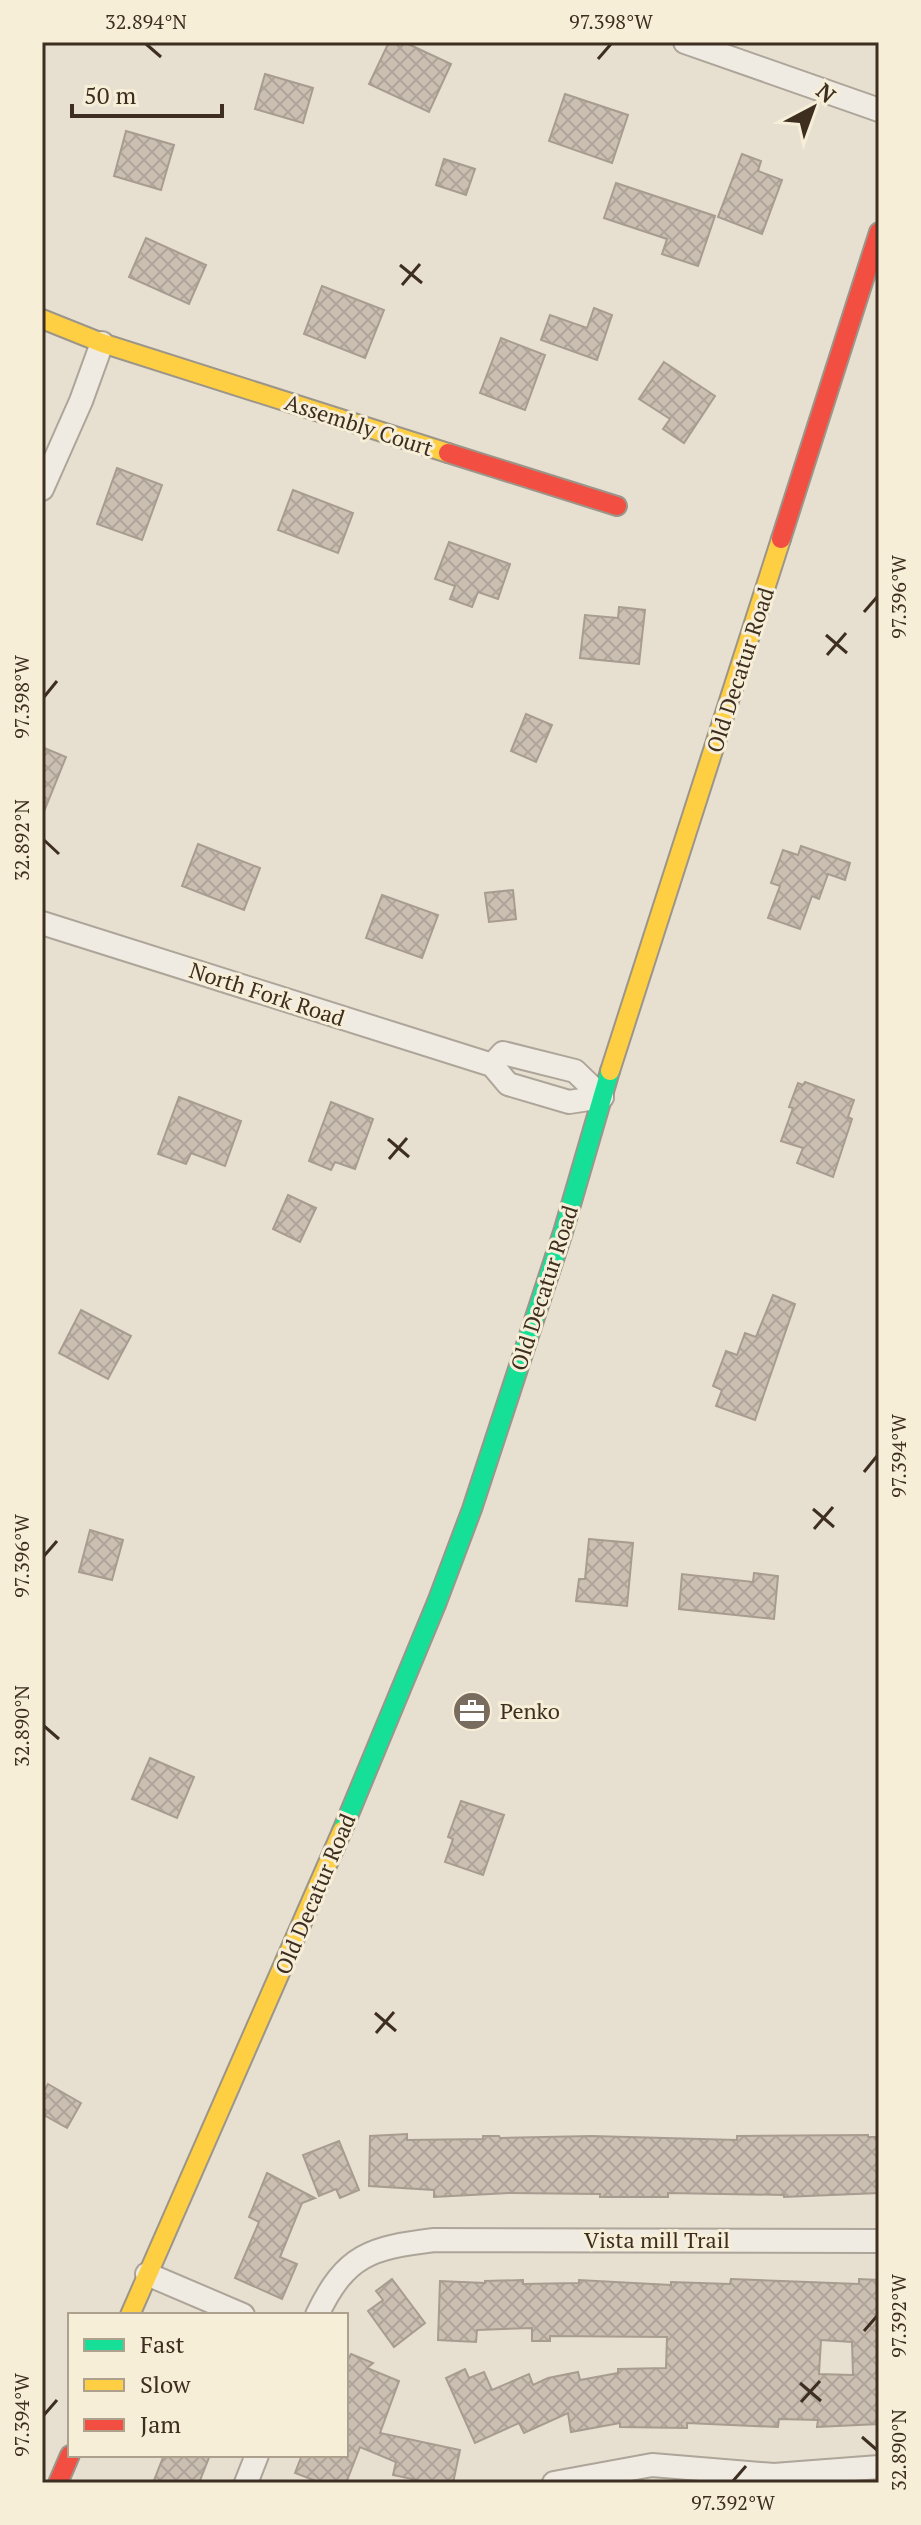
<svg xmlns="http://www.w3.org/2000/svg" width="921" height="2525" viewBox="0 0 921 2525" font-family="'PT Serif',serif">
<defs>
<pattern id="building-cross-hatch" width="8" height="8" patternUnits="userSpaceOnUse" patternTransform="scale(2)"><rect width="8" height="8" fill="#cbbfb2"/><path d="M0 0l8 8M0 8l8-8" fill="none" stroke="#afa499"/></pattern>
</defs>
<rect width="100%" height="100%" fill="#e7e0d1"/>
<g fill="url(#building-cross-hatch)" stroke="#a89c90" stroke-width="2" fill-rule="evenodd">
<path d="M389 42H404L451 64 429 112 369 84Z"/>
<path d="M265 74 313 88 303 123 255 109Z"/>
<path d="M565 94 628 115 612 163 549 141Z"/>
<path d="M126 131 174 145 161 190 114 176Z"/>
<path d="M742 154 761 161 758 171 782 180 762 234 718 217Z"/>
<path d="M444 159 475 169 466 195 436 185Z"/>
<path d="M616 183 715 216 698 266 662 254 667 239 604 218Z"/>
<path d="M146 238 206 265 189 304 129 277Z"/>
<path d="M322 286 384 310 365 358 304 334Z"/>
<path d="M594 308 612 315 597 360 541 340 550 315 587 328Z"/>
<path d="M501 338 545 355 525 410 480 393Z"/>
<path d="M664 362 715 396 684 443 663 429 670 419 639 399Z"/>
<path d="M117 468 162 485 142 540 97 524Z"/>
<path d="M293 490 353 513 338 553 278 530Z"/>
<path d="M449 542 510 564 498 599 478 592 472 607 450 599 455 586 435 579Z"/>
<path d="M619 607 645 610 639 664 580 658 585 615 618 618Z"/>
<path d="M526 714 552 725 536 762 511 751Z"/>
<path d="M42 747 66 757 43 814H42Z"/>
<path d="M198 844 260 868 244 910 182 886Z"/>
<path d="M801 846 850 863 845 880 828 874 819 899 812 896 800 929 768 918 780 886 771 883 783 850 798 855Z"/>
<path d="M513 890 516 919 489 922 485 893Z"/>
<path d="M382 895 438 915 422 958 366 938Z"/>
<path d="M805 1082 854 1100 848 1117 852 1119 833 1177 797 1163 803 1148 781 1141 793 1108 789 1107 798 1083 803 1085Z"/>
<path d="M179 1097 241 1121 225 1166 191 1153 186 1164 158 1154Z"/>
<path d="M331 1102 373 1119 355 1169 335 1162 331 1170 309 1161Z"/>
<path d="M288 1195 316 1208 300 1242 273 1229Z"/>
<path d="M773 1295 795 1304 755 1420 716 1406 722 1390 713 1386 726 1351 737 1355 745 1333 756 1337Z"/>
<path d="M81 1310 131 1336 108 1379 59 1353Z"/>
<path d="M90 1530 123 1540 112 1580 79 1572Z"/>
<path d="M589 1539 633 1543 627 1606 576 1601 579 1579H585Z"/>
<path d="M754 1573 778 1576 774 1619 679 1609 682 1574 753 1582Z"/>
<path d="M150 1758 194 1777 177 1818 132 1799Z"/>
<path d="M461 1801 504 1815 483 1875 445 1862 453 1839 448 1837Z"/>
<path d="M48 2084 81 2103 67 2128 42 2114V2095Z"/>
<path d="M407 2134V2140L483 2139V2136H499L500 2138 592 2136 737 2140V2136L868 2135V2137H879V2193L784 2197V2195L668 2193V2197H600V2194L509 2193 434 2197V2190L369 2186 370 2136Z"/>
<path d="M339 2141 359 2190 340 2198 336 2189 319 2196 303 2155Z"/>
<path d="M267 2173 315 2198 302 2203 280 2257 297 2264 282 2299 235 2278 259 2222 249 2217Z"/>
<path d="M392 2279 425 2323 394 2347 368 2311 383 2300 376 2291Z"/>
<path d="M731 2279 859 2284V2279L879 2280V2424L817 2427 818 2420 779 2419 778 2427 687 2423V2428L620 2427V2423L571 2432 568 2413 524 2433 519 2423 475 2443 446 2378 465 2369 469 2378 484 2372 492 2390 529 2374 533 2385 548 2378 578 2372 580 2380 618 2373V2369L666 2368 667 2337 550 2336V2341H532V2328L477 2330 476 2342 438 2340 440 2281 485 2283V2281L523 2280V2284L579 2283V2280L671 2285V2282L730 2284ZM821 2340 852 2342 853 2375 819 2374Z"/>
<path d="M351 2354 373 2363 367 2368 399 2381 380 2433 460 2450 453 2483H431L393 2475 396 2462 360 2447 346 2483H321L295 2473 302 2455H346V2359L348 2360Z"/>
<path d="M164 2455H210L199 2483H153Z"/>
</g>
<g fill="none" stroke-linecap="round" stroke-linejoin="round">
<defs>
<g id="street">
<path d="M685 42 879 110"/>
<path d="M42 489 81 401 102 343"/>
<path d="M42 923 492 1065 508 1084 569 1102 602 1097"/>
<path d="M492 1065 503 1053 575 1071 602 1097"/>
<path d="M147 2274 243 2315"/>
<path d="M317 2315C346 2254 371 2248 434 2240L879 2241"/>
<path d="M246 2483 257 2455"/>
<path d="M554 2483 652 2465 774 2475 879 2467"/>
</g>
<path id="fast" d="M342 1831 437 1602 472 1509 563 1232 610 1071"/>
<g id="slow">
<path d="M42 319 102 343 448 453"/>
<path d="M610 1071 781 539"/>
<path d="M130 2315 342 1831"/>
</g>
<g id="jam">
<path d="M448 453 617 506"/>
<path d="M781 539 879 232"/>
<path d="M58 2483 70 2455"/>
</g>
</defs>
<use href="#street" stroke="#ada599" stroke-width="26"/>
<use href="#fast" stroke="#9c958a" stroke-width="22"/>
<use href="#slow" stroke="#9c958a" stroke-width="22"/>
<use href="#jam" stroke="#9c958a" stroke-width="22"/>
<use href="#street" stroke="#efebe3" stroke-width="22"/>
<use href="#fast" stroke="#16e098" stroke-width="18"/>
<use href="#slow" stroke="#ffcf43" stroke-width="18"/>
<use href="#jam" stroke="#f24e42" stroke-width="18"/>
</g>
<path fill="none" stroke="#3d2e20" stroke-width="3" d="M146 44 161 57M598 59 611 44M400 265 422 283M402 285 420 264M864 612 877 597M826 635 847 653M827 655 846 633M44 697 57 681M44 840 59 854M388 1139 409 1157M389 1159 407 1138M864 1472 877 1456M813 1509 834 1527M814 1529 833 1507M44 1556 57 1541M44 1726 59 1739M375 2013 396 2031M376 2033 394 2012M864 2331 877 2316M800 2383 821 2401M801 2402 820 2381M44 2415 57 2400M862 2437 877 2450M733 2481 746 2466"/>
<defs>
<symbol id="office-disc" viewBox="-11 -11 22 22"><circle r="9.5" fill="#786c5e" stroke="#f7eed8"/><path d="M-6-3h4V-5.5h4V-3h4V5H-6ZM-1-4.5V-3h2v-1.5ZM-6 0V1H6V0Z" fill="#fff"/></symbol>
</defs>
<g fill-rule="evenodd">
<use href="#office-disc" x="450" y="1689" width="44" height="44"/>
</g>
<g text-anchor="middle" stroke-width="6" stroke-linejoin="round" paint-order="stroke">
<g font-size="22" fill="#3d2e20" stroke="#f7eed8">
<text transform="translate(359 425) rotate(18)" y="8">Assembly Court</text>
<text transform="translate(740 670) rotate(-72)" y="8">Old Decatur Road</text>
<text transform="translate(267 994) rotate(18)" y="8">North Fork Road</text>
<text transform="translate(544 1288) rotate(-72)" y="8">Old Decatur Road</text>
<text transform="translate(315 1894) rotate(-67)" y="8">Old Decatur Road</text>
<text x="657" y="2248">Vista mill Trail</text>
</g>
<g font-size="22" fill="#3d2e20" stroke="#f7eed8" text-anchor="start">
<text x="500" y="1719">Penko</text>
</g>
</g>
<rect width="921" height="2525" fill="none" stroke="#f7eed8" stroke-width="88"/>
<rect x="68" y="2313" width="280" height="144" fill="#f7eed8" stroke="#ada18e" stroke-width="2"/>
<rect x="84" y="2339" width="40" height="12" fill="#16e098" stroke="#ada18e" stroke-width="2"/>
<text x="140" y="2353" font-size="24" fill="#3d2e20">Fast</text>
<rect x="84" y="2379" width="40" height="12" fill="#ffcf43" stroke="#ada18e" stroke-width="2"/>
<text x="140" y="2393" font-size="24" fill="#3d2e20">Slow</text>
<rect x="84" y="2419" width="40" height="12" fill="#f24e42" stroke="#ada18e" stroke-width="2"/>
<text x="140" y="2433" font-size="24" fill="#3d2e20">Jam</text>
<g transform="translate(813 108) rotate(41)" stroke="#f7eed8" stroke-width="6" paint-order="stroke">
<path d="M0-6L14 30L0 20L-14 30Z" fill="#3d2e20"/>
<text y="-12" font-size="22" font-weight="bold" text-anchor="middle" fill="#3d2e20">N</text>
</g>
<path d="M72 104v12h150v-12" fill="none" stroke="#3d2e20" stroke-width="4"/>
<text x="84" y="104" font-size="24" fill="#3d2e20" stroke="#f7eed8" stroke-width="6" paint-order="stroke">50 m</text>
<rect x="44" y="44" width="833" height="2437" fill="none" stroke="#3d2e20" stroke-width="3"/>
<g font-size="20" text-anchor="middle" fill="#3d2e20">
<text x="146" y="29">32.894°N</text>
<text x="611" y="29">97.398°W</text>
<text transform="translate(899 597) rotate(-90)" y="7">97.396°W</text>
<text transform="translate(22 697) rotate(-90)" y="7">97.398°W</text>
<text transform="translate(22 840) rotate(-90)" y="7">32.892°N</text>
<text transform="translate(899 1456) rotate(-90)" y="7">97.394°W</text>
<text transform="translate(22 1556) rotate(-90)" y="7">97.396°W</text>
<text transform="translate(22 1726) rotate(-90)" y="7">32.890°N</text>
<text transform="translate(899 2316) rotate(-90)" y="7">97.392°W</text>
<text transform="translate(22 2415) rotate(-90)" y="7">97.394°W</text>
<text transform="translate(899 2450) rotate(-90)" y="7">32.890°N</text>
<text x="733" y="2510">97.392°W</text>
</g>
</svg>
